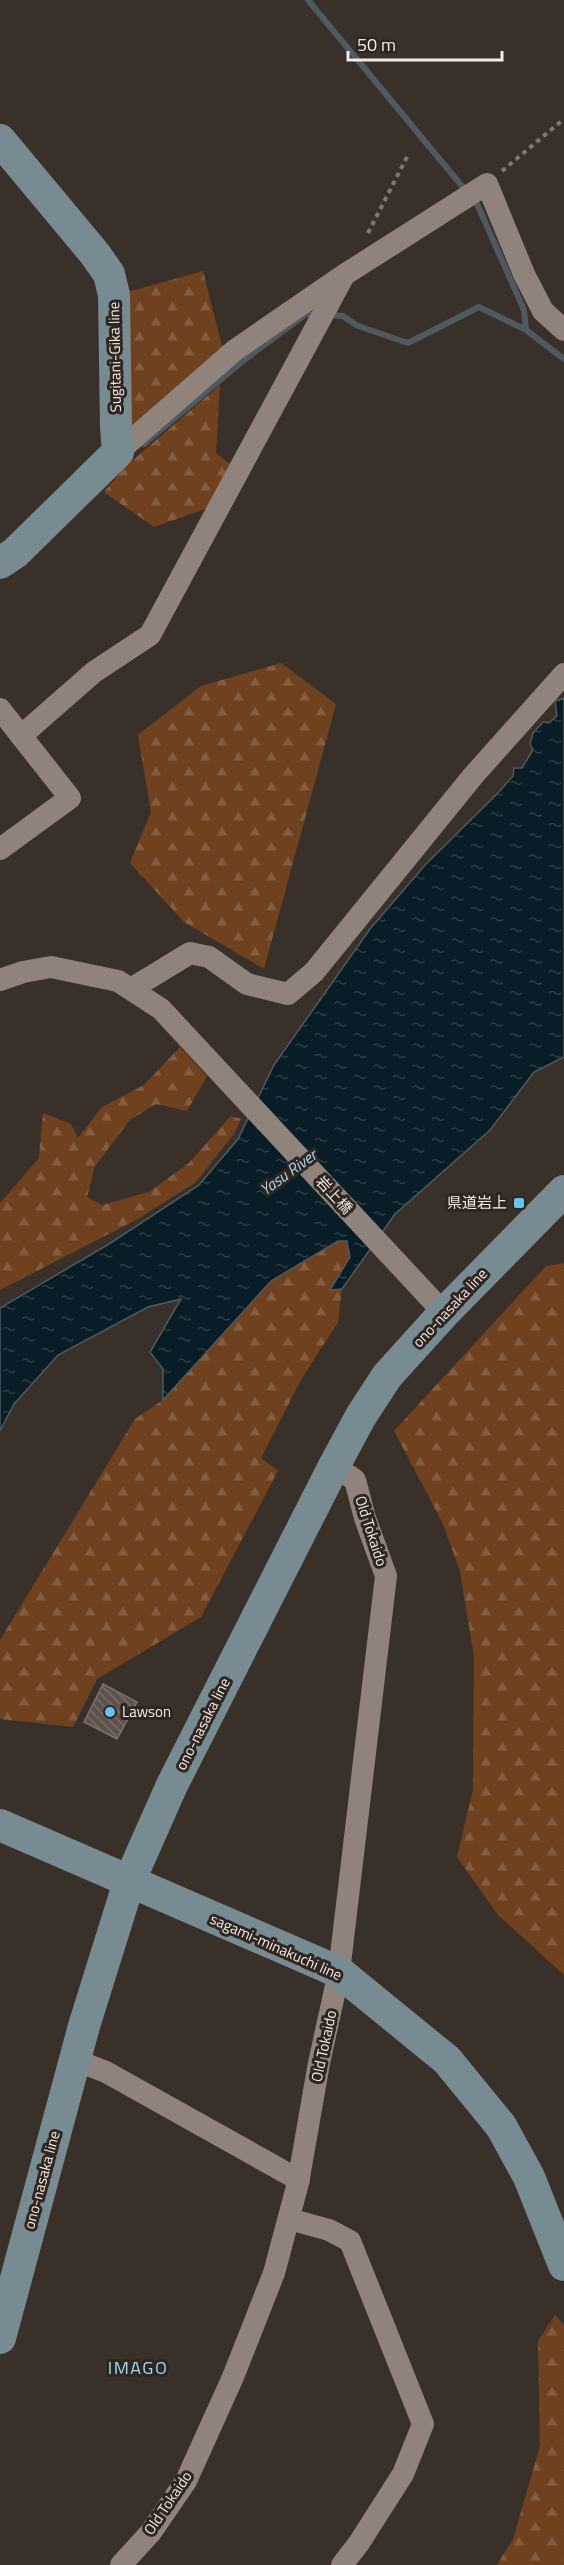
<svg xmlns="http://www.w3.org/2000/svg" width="564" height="2565" viewBox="0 0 564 2565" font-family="'Titillium Web','Noto Sans JP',sans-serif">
<defs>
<pattern id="forest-firs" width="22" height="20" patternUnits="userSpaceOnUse" patternTransform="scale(1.5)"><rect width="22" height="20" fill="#6f411f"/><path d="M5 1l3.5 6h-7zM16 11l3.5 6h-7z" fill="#845d40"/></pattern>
<pattern id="water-ripples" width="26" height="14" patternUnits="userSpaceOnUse" patternTransform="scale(1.5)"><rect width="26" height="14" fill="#081d26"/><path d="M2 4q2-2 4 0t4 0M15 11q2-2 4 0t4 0" fill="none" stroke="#2c3e46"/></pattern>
<pattern id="building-back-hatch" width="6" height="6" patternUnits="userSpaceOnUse" patternTransform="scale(1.5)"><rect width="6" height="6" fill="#5e534c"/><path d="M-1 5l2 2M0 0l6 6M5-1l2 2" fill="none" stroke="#766c66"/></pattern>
</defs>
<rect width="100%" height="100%" fill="#3a302a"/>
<g fill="url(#forest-firs)">
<path d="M203 271 223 350 130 427 124 293Z"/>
<path d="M220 385 216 453 234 467 208 508 154 527 104 492 126 466Z"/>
<path d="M281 663 336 704 264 969 184 922 130 863 151 812 138 735 201 686Z"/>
<path d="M180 1047 207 1076 187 1111 156 1104 130 1120 95 1166 87 1197 102 1205 149 1192 190 1162 231 1116 241 1119 233 1135 195 1183 136 1220 0 1290V1203L39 1158 43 1113 71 1124 78 1138 102 1107 144 1085Z"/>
<path d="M338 1241H347L350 1257 330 1289H342L338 1322 301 1380 261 1458 278 1471 201 1617 97 1679 73 1727 0 1719V1640L135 1419 163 1400 271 1281Z"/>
<path d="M564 1263V1975L498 1915 457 1857 473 1790 474 1657 460 1571 442 1522 394 1431 546 1266Z"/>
<path d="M555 2315 564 2325V2565H497L513 2539 540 2446 538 2341Z"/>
</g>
<path fill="url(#water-ripples)" stroke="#4e5a60" stroke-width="1.5" d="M564 698V1057L534 1072 490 1130 395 1214 342 1289 330 1290 350 1257 347 1241H338L271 1281 163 1400V1369L150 1352 181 1299 148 1307 58 1355 14 1404 0 1431V1308L109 1244 199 1185 238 1139 274 1065 370 929 426 864 498 793 513 776 514 768H522L533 750 530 744 533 733 543 722 549 723 557 716 555 701Z"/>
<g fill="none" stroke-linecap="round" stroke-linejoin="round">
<g stroke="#4e5a60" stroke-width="6">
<path d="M308 0 466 191"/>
<path d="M473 199 478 206 524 310 526 330 564 359"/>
<path d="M327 315 343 316 358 326 408 343 479 307 526 330"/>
<path d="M144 444 244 360 306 314 316 315"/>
</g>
</g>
<path fill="url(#building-back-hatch)" stroke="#7d716a" stroke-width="1.5" d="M103 1684 137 1702 117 1739 84 1722Z"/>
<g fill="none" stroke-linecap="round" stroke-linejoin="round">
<g stroke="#807772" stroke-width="4" stroke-dasharray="4.5 4.5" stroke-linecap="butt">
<path d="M502 171 564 119"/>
<path d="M368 233 407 157"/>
</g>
<g stroke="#8f837c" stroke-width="22">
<path d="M118 452 235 350 344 275 487 184 524 274 543 311 564 330"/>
<path d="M0 709 70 798 0 849"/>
<path d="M21 736 94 672 150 635 342 279"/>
<path d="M0 980 23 972 51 967 118 981 161 1009 444 1313"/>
<path d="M131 989 190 953 209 957 247 984 288 994 314 972 473 776 564 674"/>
<path d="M75 2060 106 2072 299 2180"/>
<path d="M289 2219 329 2230 350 2241 423 2424 403 2474 359 2543 342 2565"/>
<path d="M121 2565 151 2532 186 2481 233 2377 274 2273 298 2183 319 2063 339 1972 386 1576 365 1518 355 1480 334 1466"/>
</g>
<g stroke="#788a92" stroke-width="32">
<path d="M0 140 95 254 109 274 114 295 116 428 118 452 15 553 0 563"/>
<path d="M0 1825 339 1972 447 2060 501 2126 529 2177 564 2265"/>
<path d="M0 2338 84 2026 129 1882 172 1785 334 1466 361 1416 387 1376 444 1313 564 1191"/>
</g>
</g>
<g fill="#67c4f0" stroke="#302620" stroke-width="2">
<rect x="513" y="1197" width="12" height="12" rx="3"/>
<circle cx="110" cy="1712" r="6"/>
</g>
<g text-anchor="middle" stroke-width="6" stroke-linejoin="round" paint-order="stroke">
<g font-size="15" fill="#f1eae6" stroke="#302620">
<text transform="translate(115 357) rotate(-91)" y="5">Sugitani-Gika line</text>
<text transform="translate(334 1195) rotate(47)" y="5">岩上橋</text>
<text transform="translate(450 1308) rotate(-47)" y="5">ono-nasaka line</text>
<text transform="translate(371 1531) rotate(72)" y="5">Old Tokaido</text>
<text transform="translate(203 1724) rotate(-63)" y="5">ono-nasaka line</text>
<text transform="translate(276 1947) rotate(24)" y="5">sagami-minakuchi line</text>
<text transform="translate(324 2046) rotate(-78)" y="5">Old Tokaido</text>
<text transform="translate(42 2180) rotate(-75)" y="5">ono-nasaka line</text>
<text transform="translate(168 2503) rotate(-56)" y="5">Old Tokaido</text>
</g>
<g font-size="15" fill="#f1eae6" stroke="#302620" text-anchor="end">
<text x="507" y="1208">県道岩上</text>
<text x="122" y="1717" text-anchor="start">Lawson</text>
</g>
<g font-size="16" font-style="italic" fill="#a5dbf6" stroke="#302620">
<text transform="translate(288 1172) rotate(-36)" y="6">Yasu River</text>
</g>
<g font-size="18" letter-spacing="1.5" fill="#9adbfc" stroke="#302620">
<text x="138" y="2374">IMAGO</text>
</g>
</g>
<path d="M348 51v9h154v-9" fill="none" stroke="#f1eae6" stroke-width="3"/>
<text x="357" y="51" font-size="18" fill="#f1eae6" stroke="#302620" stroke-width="4.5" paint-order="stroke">50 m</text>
</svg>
